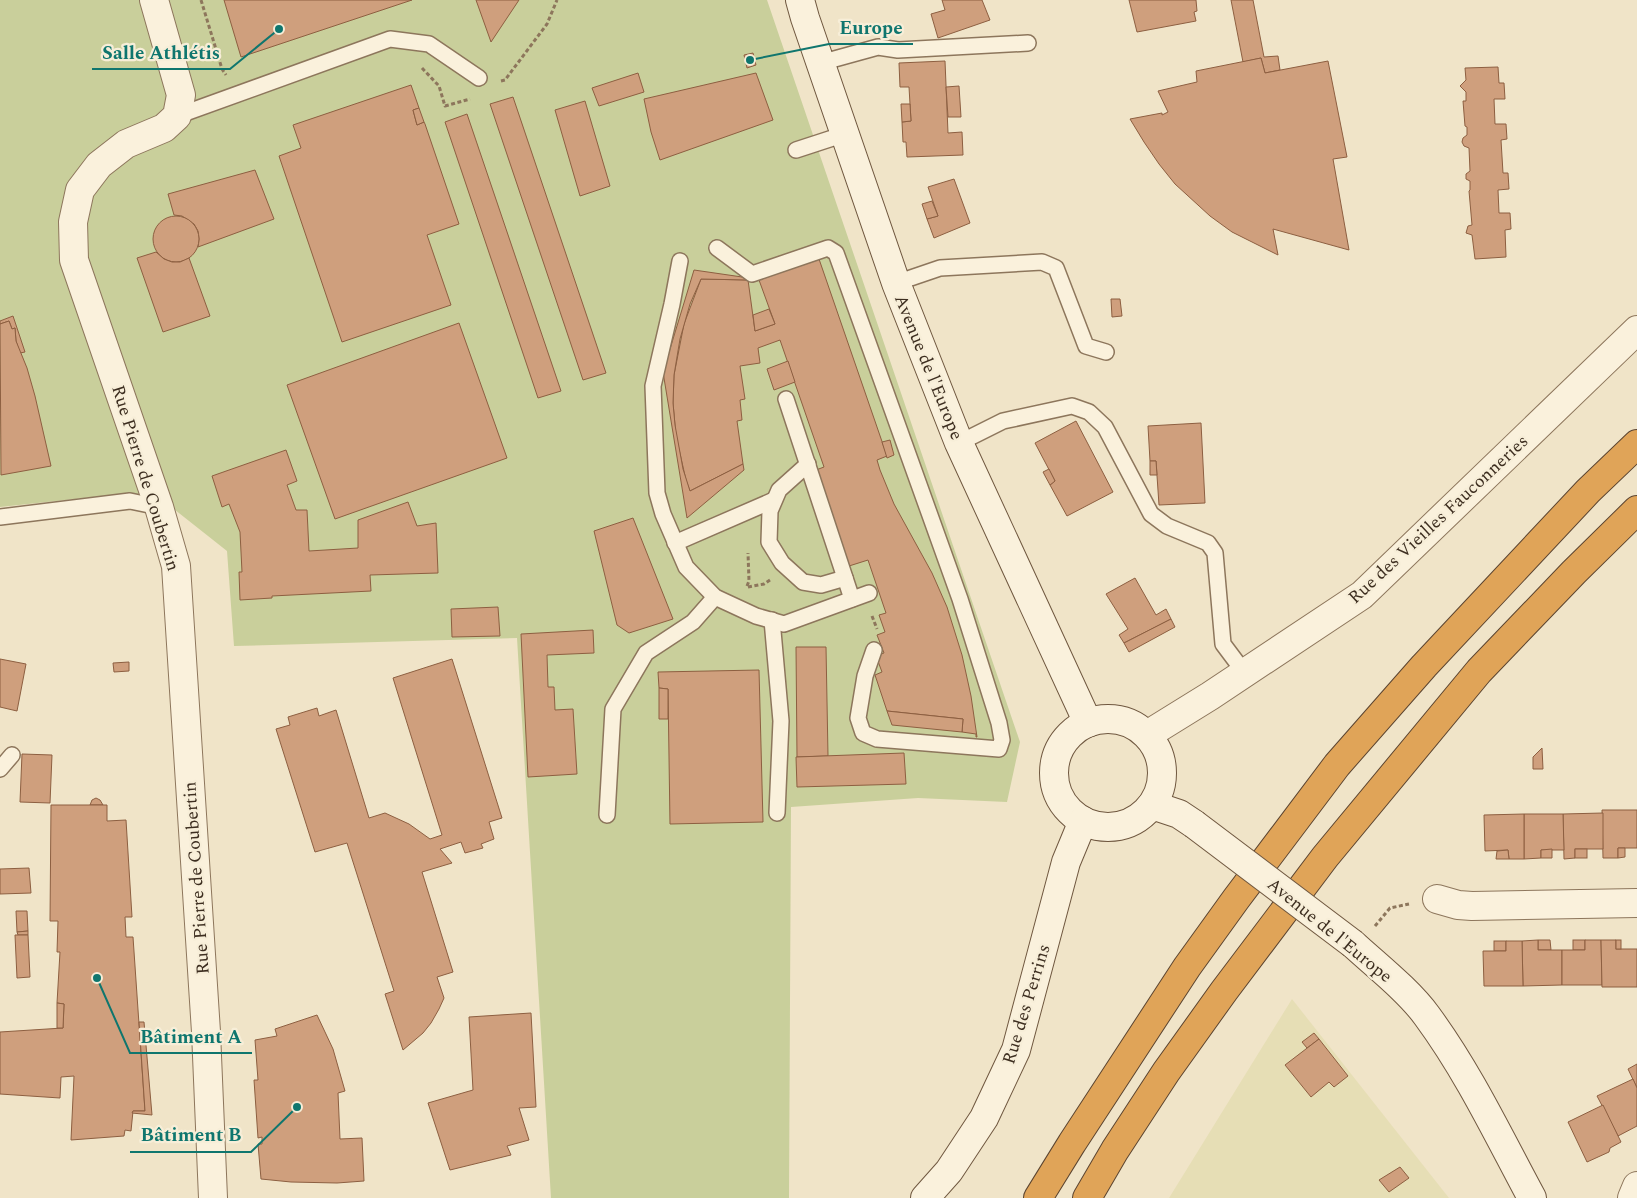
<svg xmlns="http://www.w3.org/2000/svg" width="1637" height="1198" viewBox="0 0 1637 1198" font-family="Spectral,serif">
<rect width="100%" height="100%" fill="#f0e4c8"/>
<path fill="#e6deb5" d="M1292 999 1449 1198H1169Z"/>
<path fill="#c9cf9b" d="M0 0H767L1020 742 1007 802 918 798 791 807 789 1198H551L517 638 234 646 227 551 165 502 131 493 0 507Z"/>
<g fill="#cf9f7d" stroke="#8d5f41">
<path d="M224 0H412L241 57Z"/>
<path d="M476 0H519L491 42Z"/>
<path d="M942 0H982L990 20 938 38 931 14 945 10Z"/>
<path d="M1129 0H1196L1197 11 1194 12 1196 21 1137 32Z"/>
<path d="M1231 0H1253L1264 57 1278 56 1280 70 1265 73 1261 58 1243 62Z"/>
<path d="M753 53 756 65 747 68 744 55Z"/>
<path d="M1261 58 1265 73 1328 61 1347 157 1333 159 1349 250 1273 229 1278 255 1232 232 1210 216 1175 184 1159 164 1144 142 1130 119 1162 113V115L1168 112 1158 91 1197 82 1196 71Z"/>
<path d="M945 61 948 133 962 132 963 155 907 157 906 142H903L902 122 911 121 909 87H900L899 63Z"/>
<path d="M1498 67 1499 83H1504L1505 99H1494L1495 124H1506L1507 139 1501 140 1503 173H1508L1509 189 1498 190 1499 213H1510L1511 229 1505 230 1506 257 1475 259 1472 235 1466 233 1468 226 1472 225 1469 191 1470 190V181L1466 179V174L1470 171 1469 148 1464 146 1462 142 1463 138 1467 135V127L1465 126 1463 101H1466V92L1460 86 1466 80 1465 68Z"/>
<path d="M638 73 644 92 599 106 592 88Z"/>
<path d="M756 73 773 120 660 160 651 132 644 99Z"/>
<path d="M411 85 419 108 413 110 417 125 424 122 425 124 459 224 427 235 451 305 342 342 279 156 301 148 293 125Z"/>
<path d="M959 86 961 117H948L946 87Z"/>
<path d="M513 97 606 373 583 380 490 104Z"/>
<path d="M585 101 610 186 580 196 555 110Z"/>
<path d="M901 104H910L911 121 902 122Z"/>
<path d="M419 108 424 122 417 125 413 110Z"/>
<path d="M467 114 561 391 538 398 445 122Z"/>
<path d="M255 170 274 219 198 247 199 239 198 231 194 224 182 216 174 215 168 194Z"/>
<path d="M954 179 970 223 934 238 927 219 938 216 928 187Z"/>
<path d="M932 201 938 216 927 219 922 204Z"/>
<circle cx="176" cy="239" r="23"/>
<path d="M156 252 164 259 172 262H180L189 258 210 316 163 332 137 258Z"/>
<path d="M819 259 887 456 877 460 880 470 894 504 932 573 947 607 962 655 971 696 977 737H976V734L962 732 963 719 887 711 875 675 882 672 876 656 884 653 877 635 885 632 879 615 886 613 868 560 849 566 816 470 824 467 780 340 758 348 760 363 740 366 745 399 740 400 742 420 737 421 743 464 690 491 686 480 676 436 673 403 674 375 684 324 701 279 748 280 755 331 775 324 759 280Z"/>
<path d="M694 270 749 278 748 280 701 279 690 304 680 339 674 375 673 403 675 425 683 469 690 491 743 464 744 470 687 518 663 372Z"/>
<path d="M1111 299H1120L1122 316 1112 317Z"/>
<path d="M769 309 775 324 755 331 753 315Z"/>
<path d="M13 316 25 352 20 353 16 341 15 328 12 329 9 321 0 324V321Z"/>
<path d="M9 321 12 329 15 328 16 341 27 368 35 396 51 466 1 475 0 324Z"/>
<path d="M459 323 507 458 335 519 287 385Z"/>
<path d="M788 361 795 382 774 390 767 369Z"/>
<path d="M1076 421 1113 492 1067 516 1050 485 1055 481 1035 443Z"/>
<path d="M1201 423 1205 503 1159 505 1156 461H1150L1148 426Z"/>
<path d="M890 440 894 455 887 458 882 442Z"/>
<path d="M286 450 297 481 287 485 296 510H307L309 551 358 548V520L408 502 417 526 436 523 438 573 370 575 371 591 272 596V598L240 600 239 572H242L240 532 229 504 222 507 212 476Z"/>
<path d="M1150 461H1156L1157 475H1150Z"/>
<path d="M1049 469 1055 481 1050 485 1043 472Z"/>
<path d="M633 518 673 619 629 633 617 625 594 531Z"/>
<path d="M1135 578 1156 615 1166 609 1171 619 1124 643 1119 635 1128 629 1106 594Z"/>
<path d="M498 607 500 636 452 637 451 609Z"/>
<path d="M1171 619 1175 627 1129 652 1124 643Z"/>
<path d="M593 630 594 653 547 655 548 687H554L555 710 573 709 577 774 528 777 521 634Z"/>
<path d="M796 647H826L828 756 797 757Z"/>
<path d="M0 659 26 664 17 711 0 707Z"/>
<path d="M452 659 502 818 489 822 494 839 481 844 483 848 465 853 461 842 440 849 452 863 422 872 453 972 437 977 444 998 439 1009 431 1023 423 1033 403 1050 385 994 394 991 347 843 315 852 276 729 290 725 288 717 317 708 319 716 336 710 369 818 385 813 409 824 430 839 442 835 393 678Z"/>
<path d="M129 662V671L114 672 113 663Z"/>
<path d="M759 670 763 822 670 824 668 689 659 688 658 672Z"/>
<path d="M659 688 668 689V719H659Z"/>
<path d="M887 711 963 719 962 732 892 725Z"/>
<path d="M1542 748 1543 769H1533V757Z"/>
<path d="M904 753 906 784 797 787 796 757Z"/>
<path d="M22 754 52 755 50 803 20 802Z"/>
<path d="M96 798 100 800 103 805H90L92 800Z"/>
<path d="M51 805H107V821L126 820 132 917H125L126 937H133L145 1111H133L131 1131 125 1130 124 1136 71 1140 74 1076 61 1077 60 1098 0 1094V1032L63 1028 64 1004 57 1003 60 952H57L58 921H50Z"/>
<path d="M1602 810H1637V848H1618V858H1603Z"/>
<path d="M1603 813V849H1575V858L1564 859 1563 814Z"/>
<path d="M1524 814H1563L1564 850H1541V858L1524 859Z"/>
<path d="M1524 814V859H1509L1508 850 1485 851 1484 815Z"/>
<path d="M1618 848H1625V857L1618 858Z"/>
<path d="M1552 849V858H1541V850Z"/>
<rect x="1575" y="849" width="12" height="9"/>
<path d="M1508 850 1509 859H1496L1497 851Z"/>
<path d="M29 868 31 893 0 894V869Z"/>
<path d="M16 911H27L28 931 17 932Z"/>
<path d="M28 931V935H18L17 932Z"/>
<path d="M15 935H28L30 977 17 978Z"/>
<path d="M1538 940H1550L1551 950H1538Z"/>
<path d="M1538 940V950H1562V985L1523 986 1522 941Z"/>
<rect x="1573" y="940" width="12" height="10"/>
<path d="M1585 940H1601L1602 985H1562V950H1585Z"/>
<path d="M1601 940H1616V949H1637V987H1602Z"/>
<rect x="1616" y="940" width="5" height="9"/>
<rect x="1494" y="941" width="12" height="10"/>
<path d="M1506 941H1522L1523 986H1484L1483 951H1506Z"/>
<path d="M57 1003 64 1004 63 1028H57Z"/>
<path d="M531 1013 536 1107 519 1108 529 1140 507 1146 511 1155 450 1170 428 1103 473 1090 469 1017Z"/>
<path d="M317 1015 333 1049 345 1091 338 1093 340 1139 362 1138 364 1181 337 1183 291 1182 261 1179 258 1144H262V1137L258 1138 254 1080H258L255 1040 277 1036 275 1029Z"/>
<path d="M139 1022H144L152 1115 132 1113 133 1111H145Z"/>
<path d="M1314 1033 1319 1039 1307 1048 1302 1042Z"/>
<path d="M1319 1039 1348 1076 1334 1087 1329 1082 1311 1097 1285 1065Z"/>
<path d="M1637 1064V1088L1628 1069Z"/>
<path d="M1633 1079 1637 1088V1126L1618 1136 1597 1096Z"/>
<path d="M1603 1105 1621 1142 1610 1148 1609 1152 1587 1162 1568 1122Z"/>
<path d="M1400 1167 1409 1178 1389 1192 1379 1180Z"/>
</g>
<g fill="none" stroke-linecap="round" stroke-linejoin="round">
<defs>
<g id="lane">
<path d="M820 63 878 47 898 50 1028 43"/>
<path d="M177 116 390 39 429 44 479 78"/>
<path d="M796 150 845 134"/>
<path d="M717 248 752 274 828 248 836 253 960 599 999 723 1002 740 999 749 877 739 863 733 858 718 865 676 874 650"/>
<path d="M680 261 672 304 653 386 657 493 663 514 686 567 715 597 756 616 784 624 869 593"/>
<path d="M896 283 940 268 1042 262 1056 268 1086 346 1106 352"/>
<path d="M786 399 852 599"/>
<path d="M959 443 1003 421 1072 406 1089 412 1105 427 1151 514 1167 526 1208 543 1215 553 1223 644 1244 672"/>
<path d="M808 464 779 490 770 511 769 542 782 563 803 582 821 585 845 578"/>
<path d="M0 517 130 501 159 507"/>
<path d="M675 543 774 500"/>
<path d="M772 620 781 721 777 813"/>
<path d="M0 769 12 755"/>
<path d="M607 815 613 709 646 653 693 622 715 597"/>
</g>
<g id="street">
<path d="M154 0 181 95 177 116 164 128 126 144 99 165 80 190 73 222 74 260 159 507 176 566 206 1032 213 1198"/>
<path d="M1147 735 1210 696 1362 595 1637 330"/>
<path d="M1437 899 1458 905 1472 906 1637 903"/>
<path d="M1632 1198 1637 1186"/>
</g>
<g id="secondary">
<path d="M800 0 805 18 896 283 959 443 1088 723"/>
<circle cx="1108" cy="773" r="54"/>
<path d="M1152 805 1179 814 1194 824"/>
<path d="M1353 944C1377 966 1409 991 1427 1016 1469 1073 1499 1137 1532 1198"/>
<path d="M925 1198 949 1171 984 1118 1016 1050 1066 862 1083 821"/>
</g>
<g id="highway">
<path d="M1038 1198 1072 1143 1187 967 1236 899 1337 765 1424 666 1588 491 1637 444"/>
<path d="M1087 1198 1115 1150 1166 1072 1224 991 1325 857 1479 671 1574 572 1637 510"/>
</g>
</defs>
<use href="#lane" stroke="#8d765c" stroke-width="18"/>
<use href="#street" stroke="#8d765c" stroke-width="30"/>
<use href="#secondary" stroke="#6f573f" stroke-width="30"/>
<use href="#highway" stroke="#5b4430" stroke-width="30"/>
<g stroke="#8d765c" stroke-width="3" stroke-dasharray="4 2.5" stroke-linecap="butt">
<path d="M201 0 222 69 226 75"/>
<path d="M422 68 439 86 445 106 470 99"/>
<path d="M501 81 505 80 547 24 557 0"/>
<path d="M747 586 749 581 748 553"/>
<path d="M748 587 764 584 770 580"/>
<path d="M872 616 877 629"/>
<path d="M1375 926 1390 908 1409 904"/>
</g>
<use href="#lane" stroke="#faf1dc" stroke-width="15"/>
<use href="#street" stroke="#faf1dc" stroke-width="28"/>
<use href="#secondary" stroke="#faf1dc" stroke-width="28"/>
<use href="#highway" stroke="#e0a458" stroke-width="28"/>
<defs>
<path id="secondary-bridge" d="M1194 824 1353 944"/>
</defs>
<use href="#secondary-bridge" stroke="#6f573f" stroke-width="30" stroke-linecap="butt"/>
<use href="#secondary-bridge" stroke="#faf1dc" stroke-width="28"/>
</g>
<g text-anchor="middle" stroke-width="4.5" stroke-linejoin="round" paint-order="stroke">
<g font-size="18" fill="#3d2e20" stroke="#f7eed8">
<text transform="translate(929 367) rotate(68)" y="6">Avenue de l'Europe</text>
<text transform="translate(146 478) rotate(73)" y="6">Rue Pierre de Coubertin</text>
<text transform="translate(1438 519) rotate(-43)" y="6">Rue des Vieilles Fauconneries</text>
<text transform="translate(196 878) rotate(-94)" y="6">Rue Pierre de Coubertin</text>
<text transform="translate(1330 930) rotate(39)" y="6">Avenue de l'Europe</text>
<text transform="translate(1026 1004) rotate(-73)" y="6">Rue des Perrins</text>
</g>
</g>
<path fill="none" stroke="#0f766e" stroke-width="2" d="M750 60L829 44H913M279 29L230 69H92M97 978L130 1053H252M297 1107L251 1152H130"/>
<g fill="#0f766e" stroke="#f7eed8" stroke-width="2">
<circle cx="750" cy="60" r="5"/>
<circle cx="279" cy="29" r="5"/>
<circle cx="97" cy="978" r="5"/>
<circle cx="297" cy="1107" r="5"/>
</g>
<g font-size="19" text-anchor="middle" font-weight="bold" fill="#0f766e" stroke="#f7eed8" stroke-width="4.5" stroke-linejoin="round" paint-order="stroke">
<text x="871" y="34">Europe</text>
<text x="161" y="59">Salle Athlétis</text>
<text x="191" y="1043">Bâtiment A</text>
<text x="191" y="1141">Bâtiment B</text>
</g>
</svg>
